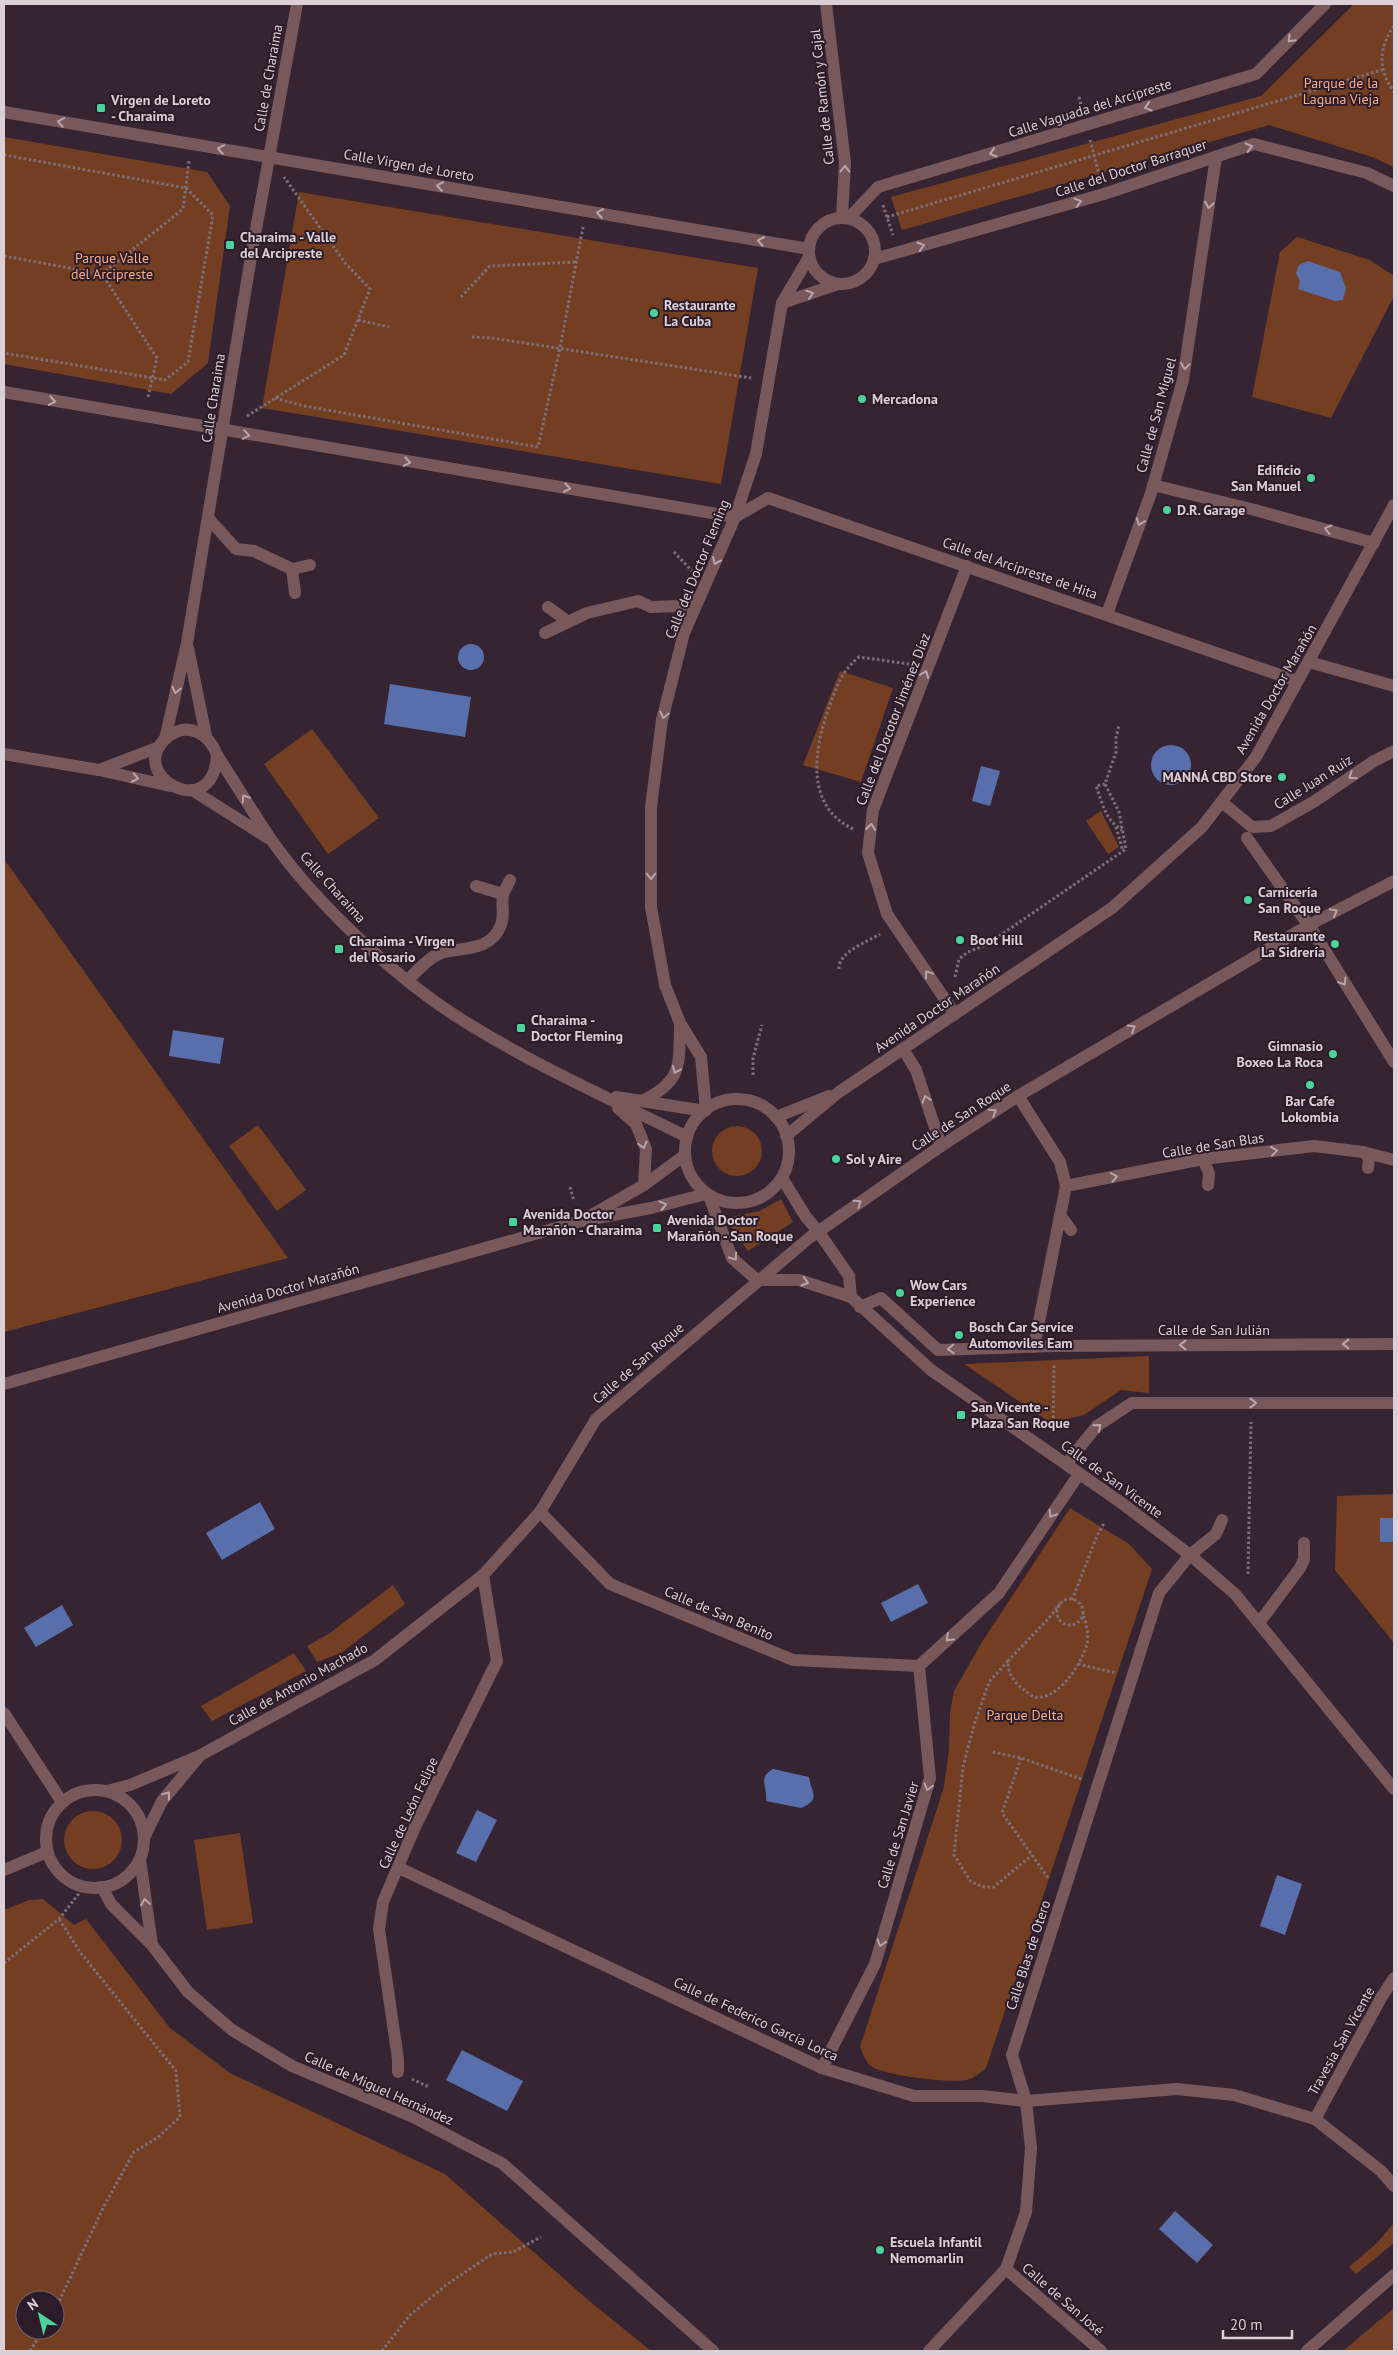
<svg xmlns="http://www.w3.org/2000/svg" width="1398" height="2355" viewBox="0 0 1398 2355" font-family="'PT Sans',sans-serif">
<rect width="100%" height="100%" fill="#372432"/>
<g fill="#743e23" fill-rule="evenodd">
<path d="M1354 4H1394V167L1372 157 1269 125 902 230 891 197 1261 96Z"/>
<path d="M4 137 207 172 230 206 208 363 171 394 4 364Z"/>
<path d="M299 192 758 268 721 484 262 408Z"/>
<path d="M1297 237 1370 260 1394 276V296L1331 418 1252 397 1280 252Z"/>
<path d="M840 671 893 688 861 782 803 765Z"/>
<path d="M312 729 379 818 328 854 264 764Z"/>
<path d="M1101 811 1119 847 1108 854 1086 821Z"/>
<path d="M4 859 288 1258 4 1332Z"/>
<path d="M258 1125 306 1190 277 1211 229 1146Z"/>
<circle cx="737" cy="1151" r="25"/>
<path d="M781 1199 793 1222 748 1251 725 1218 760 1211Z"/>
<path d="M1149 1356V1393L1121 1390 1084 1415 1051 1423 964 1364Z"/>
<path d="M1394 1494V1643L1335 1570 1337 1496Z"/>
<path d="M1070 1508 1129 1544 1152 1569 986 2068C980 2073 973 2079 966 2080 947 2083 889 2076 872 2067 866 2063 863 2054 860 2047L944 1787 949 1750 950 1713 954 1691 982 1642Z"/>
<path d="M393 1585 405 1604 341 1653 317 1662 307 1646 330 1633Z"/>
<path d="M294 1653 306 1671 212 1721 201 1706Z"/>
<circle cx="93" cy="1840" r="29"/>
<path d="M240 1833 253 1923 207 1930 194 1840Z"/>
<path d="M43 1899 74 1925 86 1919 170 2028 230 2073 445 2174 587 2299 651 2351H4V1910L29 1900ZM25 2300H55V2330H25Z"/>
<path d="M1394 2223V2243L1356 2274 1349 2267 1377 2243Z"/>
<path d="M1394 2308V2351H1343Z"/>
</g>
<g fill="#586fab">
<path d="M1308 261 1340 272 1346 288 1343 300 1335 301 1298 289 1300 281 1296 273 1299 265Z"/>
<circle cx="471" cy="657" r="13"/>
<path d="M390 684 471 697 465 737 384 724Z"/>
<circle cx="1171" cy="765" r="20"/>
<path d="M981 766 1000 771 990 806 972 801Z"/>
<path d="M173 1030 224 1038 220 1064 169 1056Z"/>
<path d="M260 1502 275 1529 222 1560 206 1533Z"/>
<rect x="1380" y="1518" width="14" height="24"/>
<path d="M918 1584 928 1603 891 1622 881 1603Z"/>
<path d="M62 1605 73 1625 36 1647 24 1628Z"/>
<path d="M773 1769 809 1777C811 1793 822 1799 801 1808L766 1801C768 1787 757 1778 773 1769Z"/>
<path d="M477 1810 497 1820 476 1862 456 1853Z"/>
<path d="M1277 1875 1302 1884 1285 1935 1260 1926Z"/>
<path d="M462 2050 523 2081 507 2111 446 2080Z"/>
<path d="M1175 2211 1213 2245 1197 2263 1159 2229Z"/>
</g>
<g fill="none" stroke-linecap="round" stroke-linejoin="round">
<g stroke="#7f6f7b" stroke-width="3" stroke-dasharray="2.5 2.5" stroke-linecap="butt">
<path d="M1393 4 1394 5"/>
<path d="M1394 26C1378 48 1378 70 1394 92"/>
<path d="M1079 97 1082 108"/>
<path d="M1090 140 1100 178"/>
<path d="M4 155 186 188 213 215 188 362 165 380 4 353"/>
<path d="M883 205 893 235"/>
<path d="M887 217 1382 70"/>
<path d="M4 256 102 274"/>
<path d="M461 297 490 266 576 262"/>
<path d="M358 320 389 327"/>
<path d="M472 337 492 338 751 378"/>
<path d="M148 397 157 358 102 274 183 209 189 161"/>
<path d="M275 398 304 406 538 447 560 348 583 227"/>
<path d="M247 416 344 355 370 289 345 263 284 177"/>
<path d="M674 552 692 571"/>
<path d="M1105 784 1096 786C1103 804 1105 820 1122 830"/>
<path d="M1116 827 1123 851"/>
<path d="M853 829C805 806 814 751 828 710 836 689 841 671 859 657L909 664"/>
<path d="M839 969C838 952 867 942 880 934"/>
<path d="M955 977 959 959 968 952 986 945 1126 849 1119 812 1105 784 1116 752V738L1119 725"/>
<path d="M753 1075V1058L762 1025"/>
<path d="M570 1187 574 1201"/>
<path d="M1053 1433 1054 1364"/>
<path d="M1248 1574 1251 1422"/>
<circle cx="1070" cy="1612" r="13"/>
<path d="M1072 1600 1097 1536 1104 1523"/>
<path d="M1060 1604 1048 1619 1008 1661C1008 1679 1019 1686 1032 1696 1055 1705 1082 1664 1087 1644 1089 1634 1086 1623 1083 1614"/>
<path d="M1008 1661 989 1682 974 1725 963 1767 954 1855 971 1882 984 1887H994L1032 1855"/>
<path d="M1078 1664 1116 1673"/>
<path d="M993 1752 1021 1758 1081 1779"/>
<path d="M1021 1758 1002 1813 1049 1879"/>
<path d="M4 1963 59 1919 84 1887"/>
<path d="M412 2079 429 2087"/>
<path d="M55 2310 104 2206 134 2152 157 2138 180 2117 176 2071 80 1952 59 1919"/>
<path d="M30 2351 43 2330"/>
<path d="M382 2351 410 2315 446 2285 492 2254 513 2252 541 2237"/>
</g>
<g stroke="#79585b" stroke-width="12">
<path d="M826 4 845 163 842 217"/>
<path d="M4 112 809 249"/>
<circle cx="842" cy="251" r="33"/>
<path d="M849 218 878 187 1256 74 1325 4"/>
<path d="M874 259 1104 194 1254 144 1367 173 1394 186"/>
<path d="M782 303 838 284"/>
<path d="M4 392 735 517"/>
<path d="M1153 485 1255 510 1374 543"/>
<path d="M735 517 768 498 1297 681"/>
<path d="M209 519 236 549 254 551 292 569 310 565"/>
<path d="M292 569 295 593"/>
<path d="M548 607 567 621"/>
<path d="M1107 614 1151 493 1183 380 1216 157"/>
<path d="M545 633 587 613 638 601 651 607 682 606 700 596"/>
<path d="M188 648 206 736"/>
<path d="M1309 662 1394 686"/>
<path d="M165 739 187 643 252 251 297 4"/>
<path d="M4 754 99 770 170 786"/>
<path d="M217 755C213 827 121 772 169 736 189 721 210 735 217 755 235 783 252 811 270 838 314 901 391 974 456 1016 529 1063 609 1098 687 1137"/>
<path d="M99 770 159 747"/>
<path d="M192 790 268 838"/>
<path d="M1223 803 1252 827 1271 826 1315 801 1374 761 1394 751"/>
<path d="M1247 838 1307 923"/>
<path d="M503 894 510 880"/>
<path d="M1309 925 1394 1062"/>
<path d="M408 980C417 971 429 957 441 953 462 947 491 952 501 925 505 914 501 905 503 894L476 886"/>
<path d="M955 1014 887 914 868 853 873 810 967 566"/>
<path d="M903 1049 916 1070 941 1146"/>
<path d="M1018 1096 1060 1162 1066 1186 1034 1347"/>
<path d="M616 1097 705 1111"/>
<circle cx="737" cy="1151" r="52"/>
<path d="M642 1101C683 1081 679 1065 680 1023"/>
<path d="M618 1108 636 1124 646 1149 644 1185"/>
<path d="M706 1110 701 1057 680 1023 665 985 651 907V807L662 720 684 633 735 517 756 454 782 303 809 257"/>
<path d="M776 1117 829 1096"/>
<path d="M786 1136 839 1092 1112 908 1202 827 1256 757 1394 505"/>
<path d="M1363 1152 1369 1157 1368 1168"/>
<path d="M1203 1159 1209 1173 1208 1185"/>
<path d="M782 1178 806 1217 818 1231 849 1276 851 1297"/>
<path d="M1066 1186 1203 1159 1314 1146 1363 1152 1394 1160"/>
<path d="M709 1196 732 1258 757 1280H799L851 1297 931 1370 1123 1504 1190 1555 1235 1594 1394 1789"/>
<path d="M1060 1215 1071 1230"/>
<path d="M590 1216 644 1185 685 1155"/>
<path d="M860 1307 881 1298 938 1350 1054 1346 1394 1344"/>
<path d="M4 1384 581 1221 651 1208 706 1194"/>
<path d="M1067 1463 1097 1426 1132 1403H1394"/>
<path d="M540 1512 610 1584 793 1660 919 1666"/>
<path d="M1259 1623 1300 1568 1304 1559V1543"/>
<path d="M4 1713 62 1802"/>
<circle cx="95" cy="1839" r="49"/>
<path d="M107 1791 130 1785 199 1756 375 1660 483 1575 540 1512 596 1419 809 1238 941 1146 1018 1096 1309 925 1394 881"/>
<path d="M144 1838 162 1801 198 1758"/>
<path d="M140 1859 152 1945"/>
<path d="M399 1868 822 2068 914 2096H982L1026 2101 1177 2089 1234 2095 1315 2119 1381 2171 1394 2186"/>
<path d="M4 1870 47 1852"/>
<path d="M102 1887 111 1904 152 1945 188 1992 232 2030 292 2066 413 2117 503 2164 713 2351"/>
<path d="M822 2068 875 1964 930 1778 919 1666 999 1593 1079 1474"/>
<path d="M398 2072V2059L379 1929 383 1902 415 1827 497 1661 483 1575"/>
<path d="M1315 2119 1381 1998 1394 1978"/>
<path d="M1006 2269 1101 2351"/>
<path d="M929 2351 1006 2269 1026 2212 1031 2148 1026 2101 1012 2055 1159 1593 1190 1555 1216 1534 1222 1520"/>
<path d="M1307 2351 1394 2275"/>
</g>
</g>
<defs><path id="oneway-chevron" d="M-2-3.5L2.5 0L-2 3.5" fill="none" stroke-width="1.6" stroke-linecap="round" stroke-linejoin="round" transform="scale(1.25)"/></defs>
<g stroke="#b9a6ac">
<use href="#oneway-chevron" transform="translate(1291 39) rotate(134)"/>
<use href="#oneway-chevron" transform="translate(1148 107) rotate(163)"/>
<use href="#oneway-chevron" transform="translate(61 122) rotate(-170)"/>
<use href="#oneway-chevron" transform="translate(1249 147) rotate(-14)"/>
<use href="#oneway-chevron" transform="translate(221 149) rotate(-170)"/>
<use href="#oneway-chevron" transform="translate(993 153) rotate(163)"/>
<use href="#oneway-chevron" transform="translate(845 169) rotate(-89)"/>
<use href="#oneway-chevron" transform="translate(440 186) rotate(-170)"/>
<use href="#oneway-chevron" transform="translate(1078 202) rotate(-16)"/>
<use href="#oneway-chevron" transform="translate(1209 205) rotate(99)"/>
<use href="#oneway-chevron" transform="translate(600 213) rotate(-170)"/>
<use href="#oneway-chevron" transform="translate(761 241) rotate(-170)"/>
<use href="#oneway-chevron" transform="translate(921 246) rotate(-16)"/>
<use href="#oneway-chevron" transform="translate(810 294) rotate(-19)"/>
<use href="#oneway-chevron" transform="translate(1185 366) rotate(98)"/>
<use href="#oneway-chevron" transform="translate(52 401) rotate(10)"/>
<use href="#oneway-chevron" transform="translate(246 435) rotate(10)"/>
<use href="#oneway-chevron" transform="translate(407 462) rotate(10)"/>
<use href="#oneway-chevron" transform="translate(567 488) rotate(10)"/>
<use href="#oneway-chevron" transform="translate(1140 522) rotate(110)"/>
<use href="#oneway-chevron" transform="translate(1328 529) rotate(-165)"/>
<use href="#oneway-chevron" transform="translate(716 561) rotate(114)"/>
<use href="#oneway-chevron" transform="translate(925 674) rotate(-69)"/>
<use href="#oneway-chevron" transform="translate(176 690) rotate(103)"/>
<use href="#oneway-chevron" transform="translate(664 715) rotate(103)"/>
<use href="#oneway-chevron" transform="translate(1352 776) rotate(146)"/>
<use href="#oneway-chevron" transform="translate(135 778) rotate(12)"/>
<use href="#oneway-chevron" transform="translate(245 798) rotate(-123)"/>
<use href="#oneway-chevron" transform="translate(871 827) rotate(-84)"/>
<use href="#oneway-chevron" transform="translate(651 876) rotate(90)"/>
<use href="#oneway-chevron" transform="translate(1334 912) rotate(-28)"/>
<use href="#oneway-chevron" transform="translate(928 974) rotate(-124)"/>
<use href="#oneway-chevron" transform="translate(1343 982) rotate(59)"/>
<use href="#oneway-chevron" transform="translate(1132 1028) rotate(-31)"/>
<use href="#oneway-chevron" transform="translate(676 1070) rotate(113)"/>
<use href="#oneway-chevron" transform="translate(926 1099) rotate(-108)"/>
<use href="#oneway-chevron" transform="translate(993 1112) rotate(-33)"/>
<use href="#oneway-chevron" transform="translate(643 1145) rotate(75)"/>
<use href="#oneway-chevron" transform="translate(1274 1151) rotate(-7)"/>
<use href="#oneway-chevron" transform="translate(1114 1177) rotate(-11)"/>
<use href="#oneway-chevron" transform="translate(858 1203) rotate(-35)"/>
<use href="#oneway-chevron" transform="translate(663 1205) rotate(-15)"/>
<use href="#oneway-chevron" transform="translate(734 1257) rotate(55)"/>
<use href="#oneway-chevron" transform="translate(805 1282) rotate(16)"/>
<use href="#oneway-chevron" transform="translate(1346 1344) rotate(180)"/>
<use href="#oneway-chevron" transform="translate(1183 1345) rotate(180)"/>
<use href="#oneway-chevron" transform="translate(951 1349) rotate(178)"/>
<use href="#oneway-chevron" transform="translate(1253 1403)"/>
<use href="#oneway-chevron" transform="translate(1098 1427) rotate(-41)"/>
<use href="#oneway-chevron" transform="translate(1052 1514) rotate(124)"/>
<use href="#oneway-chevron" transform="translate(949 1638) rotate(137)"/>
<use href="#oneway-chevron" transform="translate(928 1787) rotate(107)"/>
<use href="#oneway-chevron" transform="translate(167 1795) rotate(-51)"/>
<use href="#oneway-chevron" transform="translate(145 1902) rotate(-99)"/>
<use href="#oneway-chevron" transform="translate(881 1943) rotate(107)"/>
</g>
<g fill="#4ad49c" stroke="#2c1b28" stroke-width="2">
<rect x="96" y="103" width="10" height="10" rx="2.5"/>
<rect x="225" y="240" width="10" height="10" rx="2.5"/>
<circle cx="654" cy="313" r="5"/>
<circle cx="862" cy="399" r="5"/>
<circle cx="1311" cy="478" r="5"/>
<circle cx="1167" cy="510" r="5"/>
<circle cx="1282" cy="777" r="5"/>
<circle cx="1248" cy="900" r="5"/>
<circle cx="960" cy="940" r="5"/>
<circle cx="1335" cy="944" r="5"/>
<rect x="334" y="944" width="10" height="10" rx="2.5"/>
<rect x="516" y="1023" width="10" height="10" rx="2.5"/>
<circle cx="1333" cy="1054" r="5"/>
<circle cx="1310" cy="1085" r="5"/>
<circle cx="836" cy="1159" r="5"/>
<rect x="508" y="1217" width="10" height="10" rx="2.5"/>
<rect x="652" y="1223" width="10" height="10" rx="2.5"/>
<circle cx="900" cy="1293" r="5"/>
<circle cx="959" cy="1335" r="5"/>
<rect x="956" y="1410" width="10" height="10" rx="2.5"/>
<circle cx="880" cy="2250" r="5"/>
</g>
<g text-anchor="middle" stroke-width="4" stroke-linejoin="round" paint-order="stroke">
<g font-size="14" fill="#dcd0d8" stroke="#2c1b28">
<text transform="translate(268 78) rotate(-80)" y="5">Calle de Charaima</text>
<text transform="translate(822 97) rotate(-96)" y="5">Calle de Ramón y Cajal</text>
<text transform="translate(1090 108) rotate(-17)" y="5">Calle Vaguada del Arcipreste</text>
<text transform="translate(409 165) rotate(10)" y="5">Calle Virgen de Loreto</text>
<text transform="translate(1131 168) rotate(-18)" y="5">Calle del Doctor Barraquer</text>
<text transform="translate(213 398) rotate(-81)" y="5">Calle Charaima</text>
<text transform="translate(1156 415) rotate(-75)" y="5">Calle de San Miguel</text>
<text transform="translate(1020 568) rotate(19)" y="5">Calle del Arcipreste de Hita</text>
<text transform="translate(697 569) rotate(-68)" y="5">Calle del Doctor Fleming</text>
<text transform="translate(1276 689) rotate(-60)" y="5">Avenida Doctor Marañón</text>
<text transform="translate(893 719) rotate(-69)" y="5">Calle del Docotor Jiménez Díaz</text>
<text transform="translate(1313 782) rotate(-32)" y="5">Calle Juan Ruiz</text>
<text transform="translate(333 887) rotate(48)" y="5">Calle Charaima</text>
<text transform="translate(937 1008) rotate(-34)" y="5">Avenida Doctor Marañón</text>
<text transform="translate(961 1116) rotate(-33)" y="5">Calle de San Roque</text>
<text transform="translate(1213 1145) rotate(-9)" y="5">Calle de San Blas</text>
<text transform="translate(288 1288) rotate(-16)" y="5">Avenida Doctor Marañón</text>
<text x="1214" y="1335">Calle de San Julián</text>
<text transform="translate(638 1363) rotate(-41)" y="5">Calle de San Roque</text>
<text transform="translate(1112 1479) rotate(36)" y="5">Calle de San Vicente</text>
<text transform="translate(719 1613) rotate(23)" y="5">Calle de San Benito</text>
<text transform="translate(298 1684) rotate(-29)" y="5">Calle de Antonio Machado</text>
<text transform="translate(408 1813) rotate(-65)" y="5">Calle de León Felipe</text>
<text transform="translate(898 1835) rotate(-73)" y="5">Calle de San Javier</text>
<text transform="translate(1028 1955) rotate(-72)" y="5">Calle Blas de Otero</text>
<text transform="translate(756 2019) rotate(25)" y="5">Calle de Federico García Lorca</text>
<text transform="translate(1341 2041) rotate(-61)" y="5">Travesía San Vicente</text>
<text transform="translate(379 2088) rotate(24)" y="5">Calle de Miguel Hernández</text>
<text transform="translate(1063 2299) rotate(41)" y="5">Calle de San José</text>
</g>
<g font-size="14" fill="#f9ad88" stroke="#2c1b28">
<text x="1341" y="88">Parque de la<tspan x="1341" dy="16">Laguna Vieja</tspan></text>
<text x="112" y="263">Parque Valle<tspan x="112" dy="16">del Arcipreste</tspan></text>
<text x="1025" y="1720">Parque Delta</text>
</g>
<g font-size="14" font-weight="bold" fill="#dcd0d8" stroke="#2c1b28" text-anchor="start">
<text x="111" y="105">Virgen de Loreto<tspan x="111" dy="16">- Charaima</tspan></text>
<text x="240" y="242">Charaima - Valle<tspan x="240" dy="16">del Arcipreste</tspan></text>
<text x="664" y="310">Restaurante<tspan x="664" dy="16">La Cuba</tspan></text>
<text x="872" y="404">Mercadona</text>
<text x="1301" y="475" text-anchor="end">Edificio<tspan x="1301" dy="16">San Manuel</tspan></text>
<text x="1177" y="515">D.R. Garage</text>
<text x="1272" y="782" text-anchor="end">MANNÁ CBD Store</text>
<text x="1258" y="897">Carnicería<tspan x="1258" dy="16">San Roque</tspan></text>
<text x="1325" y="941" text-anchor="end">Restaurante<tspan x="1325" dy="16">La Sidrería</tspan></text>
<text x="970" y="945">Boot Hill</text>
<text x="349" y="946">Charaima - Virgen<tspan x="349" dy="16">del Rosario</tspan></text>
<text x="531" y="1025">Charaima -<tspan x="531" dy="16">Doctor Fleming</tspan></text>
<text x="1323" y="1051" text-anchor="end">Gimnasio<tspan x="1323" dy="16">Boxeo La Roca</tspan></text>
<text x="1310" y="1106" text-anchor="middle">Bar Cafe<tspan x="1310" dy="16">Lokombia</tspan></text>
<text x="846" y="1164">Sol y Aire</text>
<text x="523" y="1219">Avenida Doctor<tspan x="523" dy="16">Marañón - Charaima</tspan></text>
<text x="667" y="1225">Avenida Doctor<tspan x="667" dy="16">Marañón - San Roque</tspan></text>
<text x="910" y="1290">Wow Cars<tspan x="910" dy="16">Experience</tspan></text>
<text x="969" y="1332">Bosch Car Service<tspan x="969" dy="16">Automoviles Eam</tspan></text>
<text x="971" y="1412">San Vicente -<tspan x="971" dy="16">Plaza San Roque</tspan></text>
<text x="890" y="2247">Escuela Infantil<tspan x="890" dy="16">Nemomarlin</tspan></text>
</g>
</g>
<rect width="1398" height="2355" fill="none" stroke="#dcd0d8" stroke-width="10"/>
<g transform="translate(40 2315) rotate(325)"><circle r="24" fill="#2c1b28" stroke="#72636e"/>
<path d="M0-4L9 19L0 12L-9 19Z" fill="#4ad49c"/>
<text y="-8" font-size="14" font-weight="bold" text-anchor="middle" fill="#dcd0d8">N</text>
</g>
<path d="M1223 2330v8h69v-8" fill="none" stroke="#dcd0d8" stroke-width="2.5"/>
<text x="1230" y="2330" font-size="15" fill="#dcd0d8" stroke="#2c1b28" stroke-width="4" paint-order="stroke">20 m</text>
</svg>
